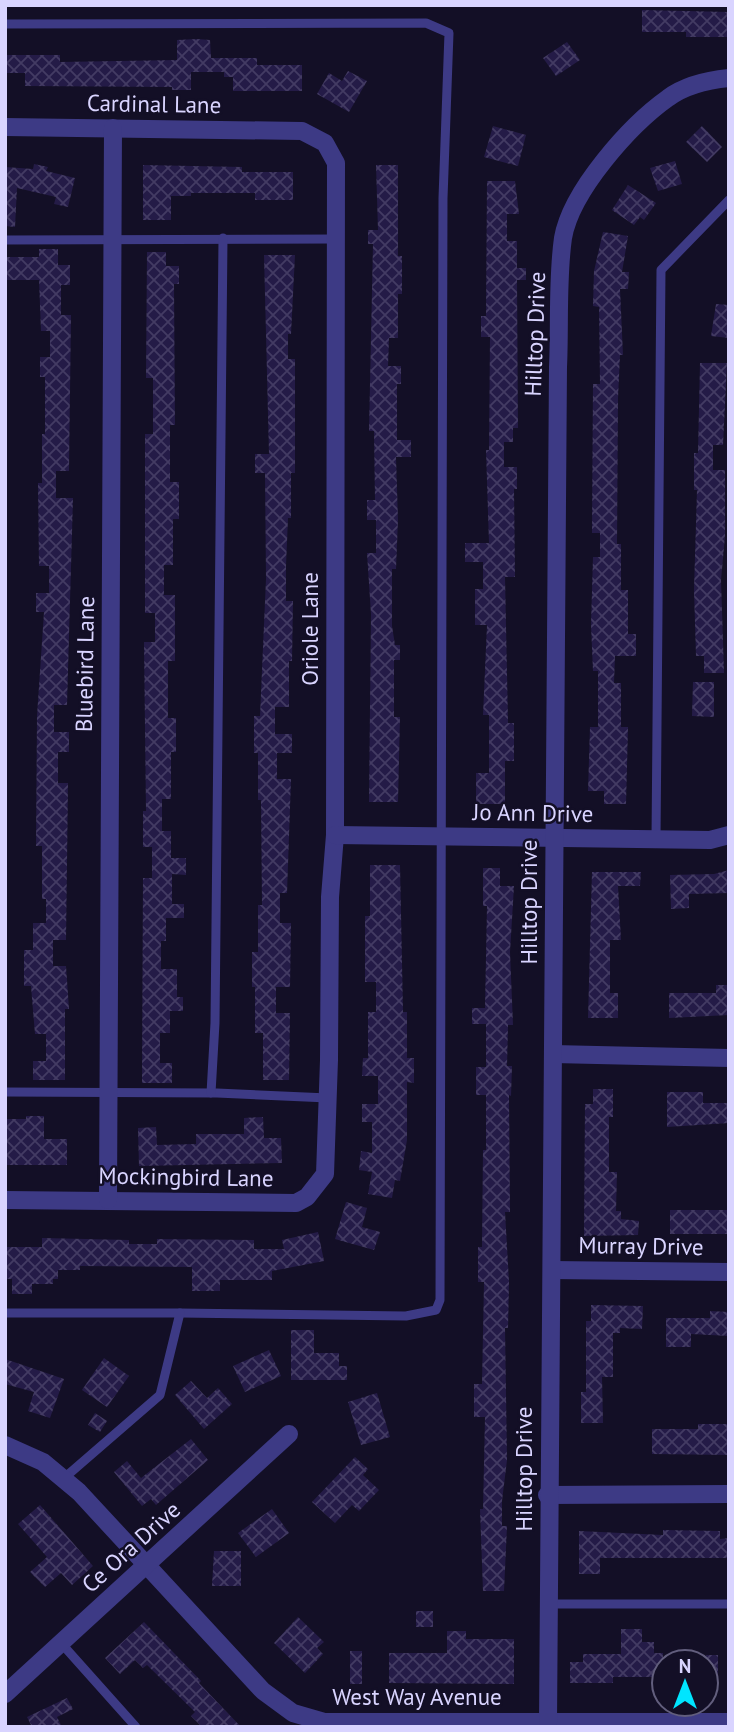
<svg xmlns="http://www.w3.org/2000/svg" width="734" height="1732" viewBox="0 0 734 1732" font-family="'PT Sans',sans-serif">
<defs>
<pattern id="building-cross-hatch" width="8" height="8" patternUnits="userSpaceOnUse" patternTransform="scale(1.75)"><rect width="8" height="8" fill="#241b47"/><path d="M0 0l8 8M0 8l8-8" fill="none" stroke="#433b63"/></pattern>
</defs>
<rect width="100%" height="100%" fill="#130f26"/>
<g fill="url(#building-cross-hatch)">
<path d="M642 10 729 12V37H686V32H642Z"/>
<path d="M197 39 210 40 211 58H257V65H302V91H233V77H224V72H191V90H172V87L25 86V73H5V55H60V62L177 60V40Z"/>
<path d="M567 42 580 60 556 76 543 58Z"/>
<path d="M348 71 367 81 349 112 317 94 329 73 342 81Z"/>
<path d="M493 126 526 135 518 166 484 157Z"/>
<path d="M702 126 722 147 707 162 686 142Z"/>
<path d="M675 161 682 184 658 191 650 168Z"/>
<path d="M34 164 48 167 46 171 75 178 68 207 54 204 56 197 17 188 15 227 5 226V167L33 169Z"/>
<path d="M143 165 242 167V172H293V200H255V193H191V196H171V220H143Z"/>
<path d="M376 165H398V256H402V294H398V338H389L388 366H401V384H397V440H411V457H396L398 520 396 569H392V626L395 645H400V660H394V717H400L398 802H369L371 614 367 553H376V520H367V500H375L374 431H369L373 244H368V230H378Z"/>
<path d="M487 181H515L519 214H507V241H517V268H526V280H517L518 428H513V442H504V467H517V489H514L515 577H505L508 723H514V761H505V804H476V773H489V715H483L487 625H475V589H483V562H465V543H489L486 450H489L490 337H481V316H486Z"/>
<path d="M628 185 656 203 644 220 640 217 634 225 612 210Z"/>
<path d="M603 232 628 236 622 272H629L628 289H620L623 355H620L618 398 617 544H621V590H628V634H636V656H615L614 683H621V727H628L626 804H604V791H588L590 727H598V671H593L591 625 593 557H600V533H592L593 384H600L599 307 593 306 594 271Z"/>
<path d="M39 249H58V265H70V285H61V315H71L69 471H56V498H73L67 705H54V732H69V752H58V783H68L66 940H53V966H66L69 1009H65V1080H33V1061H46V1034H35L31 986H24V950H33V923H46V899H42V846H36L37 716 44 612H36V593H49V566H39L38 483H42V434H45V377H40V357H50V331H41L39 280H6V257H39Z"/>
<path d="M147 252H166V266H179V284H174L175 425H170V482H179V519H173V565H164V595H175V661H168V718H176V752H171V799H162V831H171V858H186V875L172 874V904H184V918H166V941H161V969H177V997H183V1011H170V1033H160V1063H172V1083H142L143 878H152V847H143V811H146L144 642H155V613H145V434H153V378H146Z"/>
<path d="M264 255H295L291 334H288V359H295V473H291V518H288L286 566V601H293L292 661H289V707H275V734H292V753H277V779H291L287 893H280V923H291L290 987H276V1013H290L289 1080H263V1033H255V987H252V952H258V905H262L261 800H258V753H254V716H260L266 579 265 473H255V454H269Z"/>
<path d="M716 304 729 305V338L711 336Z"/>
<path d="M700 363H727L723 445H713V470H725V536L721 580 724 673H704V656H696L694 590 697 490H694V453H698Z"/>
<path d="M693 682H714V717L692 716Z"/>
<path d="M370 865H400L403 1012H407V1058H414V1083L407 1082V1140L400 1181 395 1180 392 1198 368 1194 372 1172 359 1170 361 1151 372 1153V1122H362V1104H378V1076H362L363 1058H368V1012H376V982H365V916H370Z"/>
<path d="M483 868H500V886H514L510 952 513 1025H508L507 1066H512L511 1096 509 1095 510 1212H505L509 1282 508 1328H505L507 1460 502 1501V1526H507L504 1591H483L480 1509H483L485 1417H474V1384H482L484 1282H478V1247H482L483 1150H486V1095H476V1067H486V1024H472V1008H485L487 906H483Z"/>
<path d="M729 870V893L689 894V908L671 909 670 875 714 874Z"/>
<path d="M592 872H641L640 886H618L621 940H610V993H618V1018H588Z"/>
<path d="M716 985H729V1015L669 1018V993H716Z"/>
<path d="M593 1089H613V1117H609V1172H617L616 1211H621V1219L639 1221 638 1235 584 1236 585 1104H593Z"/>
<path d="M667 1092H703V1103H729V1123L667 1127Z"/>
<path d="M26 1116H44V1139H67V1165H5V1119H26Z"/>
<path d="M263 1117 264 1138H281L282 1163 139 1166 138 1128 156 1127 157 1145 196 1144V1134H244V1118Z"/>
<path d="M346 1202 367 1208 362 1227 380 1232 374 1250 335 1239Z"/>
<rect x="670" y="1210" width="59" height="24"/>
<path d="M318 1232 324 1261 272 1271V1280H220V1291H192V1267L80 1266V1270H58V1279H53V1284H32V1294H12V1279H5V1247H42V1238L129 1240V1244H157V1239L254 1240V1249H284L282 1240Z"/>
<path d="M591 1305 643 1306 642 1329 620 1328V1333H613V1377H602L603 1423H581V1392H586V1321H591Z"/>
<path d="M710 1311 729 1312V1336L691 1334V1347H666V1318H710Z"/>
<path d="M291 1330H314V1353H339V1366H347V1380H291Z"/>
<path d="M269 1350 281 1376 245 1392 233 1366Z"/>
<path d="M104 1358 129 1376 107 1407 82 1390Z"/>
<path d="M5 1359 64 1379 50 1418 28 1411 34 1392 5 1384Z"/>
<path d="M191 1381 207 1398 218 1388 232 1404 204 1429 175 1395Z"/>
<path d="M377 1393 390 1437 361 1445 348 1402Z"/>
<path d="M95 1413 107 1421 100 1432 88 1425Z"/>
<path d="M698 1424H728V1455L652 1454V1429H698Z"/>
<path d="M191 1439 208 1460 156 1505 151 1499 142 1506 114 1472 127 1461 141 1478Z"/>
<path d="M355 1457 368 1469 363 1475 379 1490 359 1511 352 1505 335 1523 312 1502Z"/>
<path d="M40 1505 93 1566 72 1585 61 1573 45 1587 30 1572 47 1557 18 1524Z"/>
<path d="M272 1509 289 1533 256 1557 238 1533Z"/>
<path d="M663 1530 720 1531V1539L729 1538V1558H600V1574H579V1531L663 1535Z"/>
<path d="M214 1551H241V1586H212Z"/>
<rect x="416" y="1611" width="17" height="16"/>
<path d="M298 1617 324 1642 317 1648 323 1654 305 1673 274 1643Z"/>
<path d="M144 1622 201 1681 199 1683 241 1727H202L191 1716 195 1712 147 1665 143 1668 135 1660 120 1674 105 1658Z"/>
<path d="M621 1629H642V1642H654V1653H663V1677H613V1683H570V1662H583V1654H621Z"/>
<path d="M447 1631H466V1639H514V1684L389 1683V1653H447Z"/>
<rect x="350" y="1651" width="12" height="33"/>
<rect x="706" y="1655" width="12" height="24"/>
<path d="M67 1698 73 1709 57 1717 62 1727H32L27 1717Z"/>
</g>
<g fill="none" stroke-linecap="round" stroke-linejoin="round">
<g stroke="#3d3a85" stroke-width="9">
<path d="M5 24 426 23 449 33 443 198 440 1300 436 1310 406 1316 180 1313"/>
<path d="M5 240 336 239"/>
<path d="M656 839 661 270 729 200"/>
<path d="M5 1092 217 1093 328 1098"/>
<path d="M211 1093 215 1023 223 238"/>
<path d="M5 1313H180L160 1395 63 1479"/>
<path d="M548 1604H729"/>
<path d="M61 1643 136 1727"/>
</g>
<g stroke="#3d3a85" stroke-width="18">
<path d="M5 127 302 131 325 143 336 163 335 835 330 897 329 1060 325 1174 307 1197 296 1203 5 1200"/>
<path d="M335 835 710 840 729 835"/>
<path d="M553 1054 729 1058"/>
<path d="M108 1200 113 128"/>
<path d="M552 1270 729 1272"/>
<path d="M5 1445 43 1462 79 1492 263 1691 293 1713 324 1722H729"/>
<path d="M547 1495 729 1494"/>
<path d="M5 1694 289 1434"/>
<path d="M548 1723 558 367C560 325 557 280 563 238 571 191 630 125 668 98 684 86 709 80 729 78"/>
</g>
</g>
<g text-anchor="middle" stroke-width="5" stroke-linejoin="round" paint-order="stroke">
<g font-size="23" fill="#d9d4ff" stroke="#130f26">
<text transform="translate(154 104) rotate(1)" y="8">Cardinal Lane</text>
<text transform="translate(535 334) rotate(-88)" y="8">Hilltop Drive</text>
<text transform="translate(310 629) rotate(-90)" y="8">Oriole Lane</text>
<text transform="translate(85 664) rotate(-89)" y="8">Bluebird Lane</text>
<text transform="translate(533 813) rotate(1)" y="8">Jo Ann Drive</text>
<text transform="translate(529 902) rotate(-90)" y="8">Hilltop Drive</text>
<text transform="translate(186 1177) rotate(1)" y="8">Mockingbird Lane</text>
<text transform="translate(641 1246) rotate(1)" y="8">Murray Drive</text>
<text transform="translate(524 1469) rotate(-90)" y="8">Hilltop Drive</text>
<text transform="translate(131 1547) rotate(-42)" y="8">Ce Ora Drive</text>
<text x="417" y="1705">West Way Avenue</text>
</g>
</g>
<rect width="734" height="1732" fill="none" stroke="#d9d4ff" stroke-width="14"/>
<g transform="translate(685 1683)"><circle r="33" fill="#130f26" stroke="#625e7d" stroke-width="2"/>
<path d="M0-5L12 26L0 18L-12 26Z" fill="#00e5ff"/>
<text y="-10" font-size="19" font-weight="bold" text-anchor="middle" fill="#d9d4ff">N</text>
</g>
</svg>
